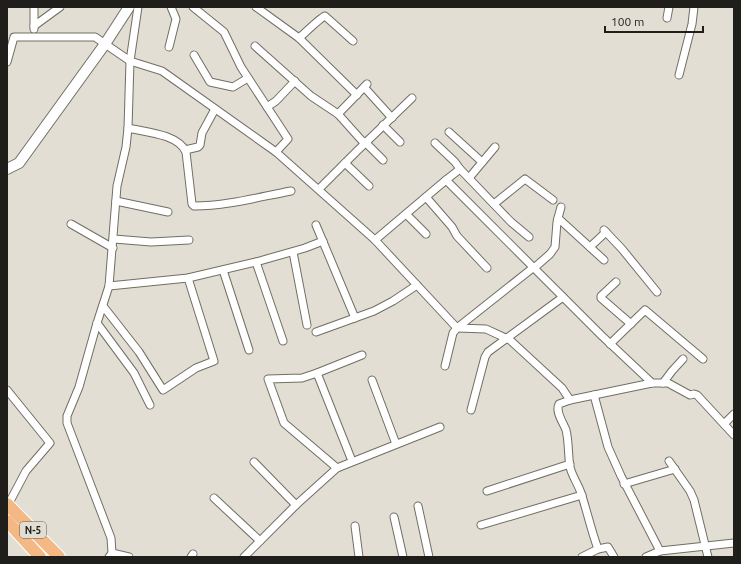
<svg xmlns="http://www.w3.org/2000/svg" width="741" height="564" viewBox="0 0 741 564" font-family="Ubuntu,sans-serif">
<rect width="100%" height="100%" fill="#e2ded4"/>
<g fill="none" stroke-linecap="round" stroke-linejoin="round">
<defs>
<g id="street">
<path d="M34 7V29"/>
<path d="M193 7 224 32 241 67 288 139 276 152"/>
<path d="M256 7 299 38 357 95"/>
<path d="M667 18 669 7"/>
<path d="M34 26 60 7"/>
<path d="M299 38C305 33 320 18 325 16L353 41"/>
<path d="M255 46 311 96 338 114 364 143"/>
<path d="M169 47 176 19 171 7"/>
<path d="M194 55 210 82 233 87 248 78"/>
<path d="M7 62 14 37H95L130 61 162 71 276 152 375 240 446 180 602 336 652 383"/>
<path d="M679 75 692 24 694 7"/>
<path d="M364 87 392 118"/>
<path d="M267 107 276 101 295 81"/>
<path d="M338 114 367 84"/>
<path d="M383 125 400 142"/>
<path d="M128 128C145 132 178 134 186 152L192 204 194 206C226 206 259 197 291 191"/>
<path d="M449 132 482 162"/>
<path d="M365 142 383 160"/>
<path d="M435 143 455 162 460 169"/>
<path d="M185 150 198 147 200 145 202 133 215 109"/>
<path d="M345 163 369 186"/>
<path d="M469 178 495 147"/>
<path d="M446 180 460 169 511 222 529 237"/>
<path d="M319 189 358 150 412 98"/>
<path d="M426 197 452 227 457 236 487 268"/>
<path d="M116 201 168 212"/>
<path d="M494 204 525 179 553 200"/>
<path d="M406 214 426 234"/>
<path d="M558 218 561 207"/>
<path d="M71 224 113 248"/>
<path d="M316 225 355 318"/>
<path d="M604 230 622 249 657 292"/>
<path d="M114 239 151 242 189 240"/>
<path d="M375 240 457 328 486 329 510 340 562 388 570 400"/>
<path d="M590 247 606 232"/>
<path d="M293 252 307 325"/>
<path d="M256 262 283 341"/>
<path d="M534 268 550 254 555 247 557 222 558 218 604 260"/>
<path d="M223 270 249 350"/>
<path d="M616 282 601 296V298L631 324"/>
<path d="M109 286 188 278 256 262 305 248 323 241"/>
<path d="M103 306 139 352 163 390 196 368 214 361 188 278"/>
<path d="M97 323 134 373 150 405"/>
<path d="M316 332 374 311 393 301 417 285"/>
<path d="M610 344 645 310 703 359"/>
<path d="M445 366 453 333 457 328 534 267"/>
<path d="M317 373 352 461"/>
<path d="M372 380 396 444"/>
<path d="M663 383 672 371 683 359"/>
<path d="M7 390 50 443 26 471 8 505"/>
<path d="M594 395 608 447 621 476 660 551 646 557"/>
<path d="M471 410 485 357 488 352 563 297"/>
<path d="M724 424 734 414"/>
<path d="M669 461 690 491 694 500 708 557"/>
<path d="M254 462 296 505"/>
<path d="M337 468 284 423 268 379 302 378 317 373 362 355"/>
<path d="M624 484 675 469"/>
<path d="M487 491 570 464"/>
<path d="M214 498 260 541"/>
<path d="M418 506 429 557"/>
<path d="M394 517 403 557"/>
<path d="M481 525 582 495"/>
<path d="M355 526 359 557"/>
<path d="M598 549C591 530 587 511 581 493 578 484 572 476 570 467 568 455 569 442 566 430 563 422 555 412 559 404L570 400 652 383H668L690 395 694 394 697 395 734 435"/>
<path d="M660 551 734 543"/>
<path d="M112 553 129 557"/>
<path d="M109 557 112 553 111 538 67 423V416L79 387 97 323 109 286 117 186 126 147 128 128 130 61 138 7"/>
<path d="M191 557 193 554"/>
<path d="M244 557 296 505 337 468 440 427"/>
<path d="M582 557 598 549 608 547 614 557"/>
</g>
<path id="secondary" d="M7 169 19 163 105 44 129 7"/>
<g id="highway">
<path d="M7 504 59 557"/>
<path d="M7 521 40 557"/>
</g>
</defs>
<use href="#street" stroke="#716e64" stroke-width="9"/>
<use href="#secondary" stroke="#716e64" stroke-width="12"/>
<use href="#highway" stroke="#fff" stroke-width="14"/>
<use href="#street" stroke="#fff" stroke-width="7"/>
<use href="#secondary" stroke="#fff" stroke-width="10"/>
<use href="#highway" stroke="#f4b885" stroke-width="12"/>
</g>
<g text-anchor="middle" stroke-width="3" stroke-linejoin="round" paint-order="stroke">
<rect fill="#e2ded4" stroke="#5a5852" stroke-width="1" x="20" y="522" width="26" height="16" rx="3"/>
<g font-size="10" font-weight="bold" fill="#1f1e1a">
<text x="33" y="534">N-5</text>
</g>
</g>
<rect width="741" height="564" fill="none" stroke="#1f1e1a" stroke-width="16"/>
<path d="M605 26v6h98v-6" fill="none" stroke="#1f1e1a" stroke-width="2"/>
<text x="611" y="26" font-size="12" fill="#1f1e1a" stroke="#e2ded4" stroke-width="3" paint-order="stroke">100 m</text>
</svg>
